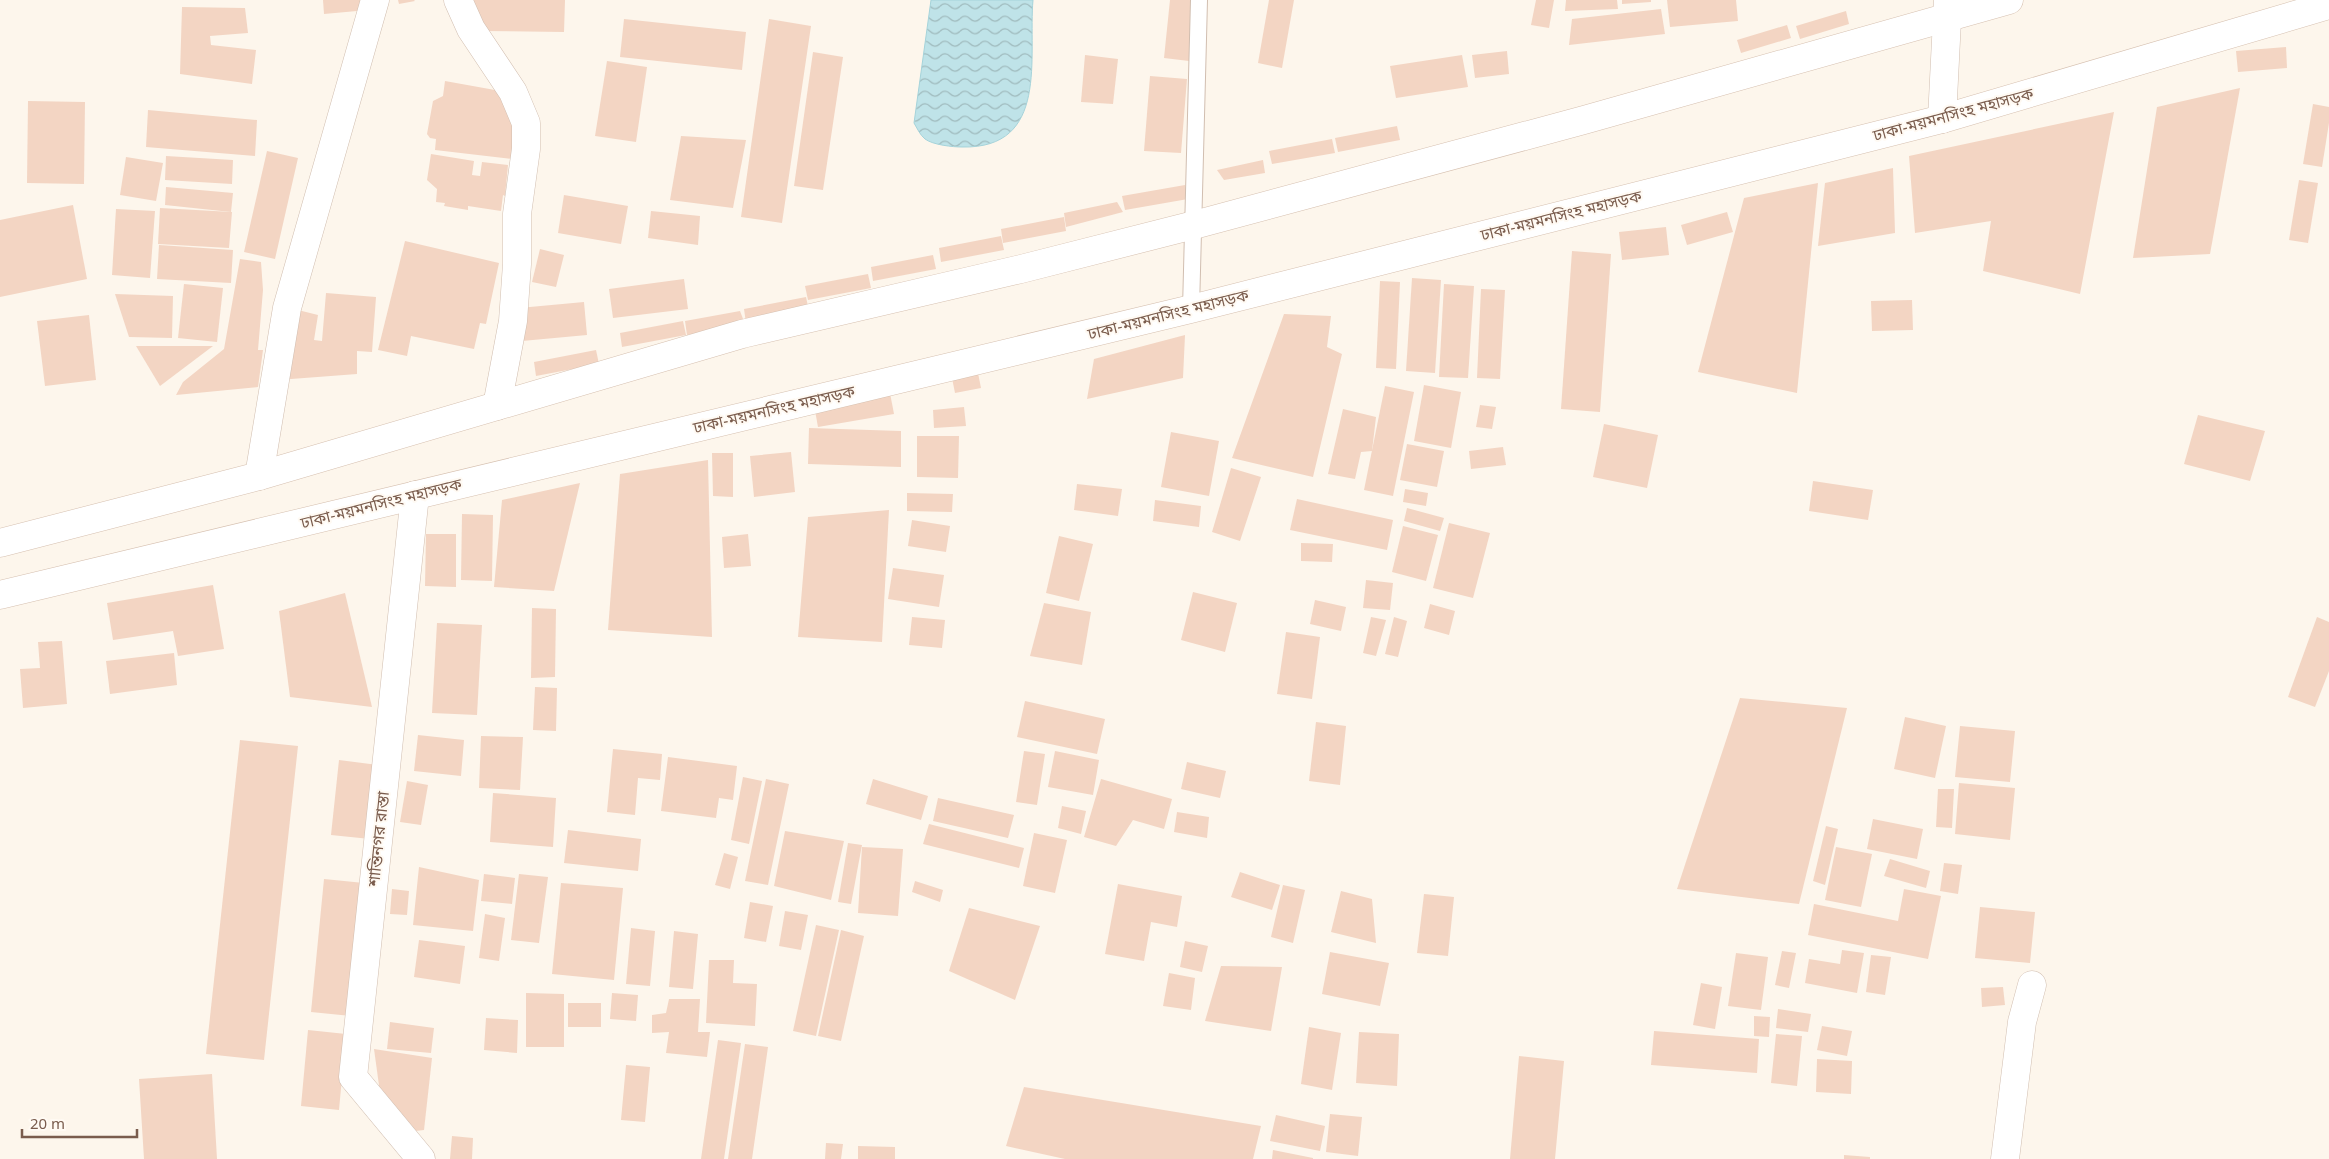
<svg xmlns="http://www.w3.org/2000/svg" width="2329" height="1159" viewBox="0 0 2329 1159" font-family="'Noto Sans','Noto Sans Bengali',sans-serif">
<defs>
<pattern id="water-waves" width="16" height="10" patternUnits="userSpaceOnUse" patternTransform="scale(1.25)"><rect width="16" height="10" fill="#bfe3e8"/><path d="M0 5q4-4 8 0t8 0" fill="none" stroke="#a0bbbe"/></pattern>
</defs>
<rect width="100%" height="100%" fill="#fdf6ec"/>
<path fill="url(#water-waves)" stroke="#a5d3da" d="M931 0H1033C1028 56 1050 149 962 147 953 147 933 145 925 139 920 135 917 128 914 123Z"/>
<g fill="#f3d5c3">
<path d="M323 0H367L368 10 324 14Z"/>
<path d="M398 0H414L415 1 399 4Z"/>
<path d="M473 0H565L564 32 483 31Z"/>
<path d="M1170 0H1195L1189 61 1164 58Z"/>
<path d="M1269 0H1294L1282 68 1258 63Z"/>
<path d="M1536 0H1554L1549 28 1531 25Z"/>
<path d="M1566 0H1617L1618 9 1565 11Z"/>
<path d="M1622 0H1651V2L1622 4Z"/>
<path d="M1667 0H1736L1738 21 1670 27Z"/>
<path d="M182 7 245 8 248 33 210 36 211 45 256 50 252 84 180 74Z"/>
<path d="M1661 9 1665 34 1569 45 1572 19Z"/>
<path d="M1846 11 1849 24 1800 39 1796 26Z"/>
<path d="M624 19 746 32 742 70 620 57Z"/>
<path d="M769 19 811 26 782 223 741 217Z"/>
<path d="M1787 25 1791 38 1741 53 1737 40Z"/>
<path d="M2286 47 2287 68 2238 72 2236 51Z"/>
<path d="M1507 51 1509 74 1475 78 1472 55Z"/>
<path d="M813 52 843 57 823 190 794 186Z"/>
<path d="M1085 55 1118 59 1113 104 1081 102Z"/>
<path d="M1462 55 1468 87 1396 98 1390 66Z"/>
<path d="M607 61 647 67 636 142 595 136Z"/>
<path d="M1150 76 1187 79 1181 153 1144 151Z"/>
<path d="M445 81 506 92 516 131 513 159 435 150 436 139 430 138 427 134 433 101 443 96Z"/>
<path d="M2240 88 2210 254 2133 258 2157 107Z"/>
<path d="M28 101 85 102 84 184 27 183Z"/>
<path d="M2313 104 2329 107V123L2322 167 2303 164Z"/>
<path d="M148 110 257 120 255 156 146 147Z"/>
<path d="M2114 112 2080 294 1983 271 1991 221 1915 233 1909 156Z"/>
<path d="M1397 126 1400 140 1338 152 1335 138Z"/>
<path d="M681 136 746 140 733 208 670 200Z"/>
<path d="M1332 139 1335 153 1272 164 1269 151Z"/>
<path d="M267 151 298 158 275 259 244 252Z"/>
<path d="M431 154 474 161 472 175 480 176 482 162 508 165 505 196 503 195 501 211 468 206V210L444 206 445 203 436 202 437 189 427 180Z"/>
<path d="M166 156 233 160 232 184 165 180Z"/>
<path d="M126 157 163 163 156 201 120 195Z"/>
<path d="M1263 160 1265 173 1224 180 1217 170Z"/>
<path d="M1893 168 1895 233 1818 246 1825 183Z"/>
<path d="M2299 180 2318 183 2308 243 2289 240Z"/>
<path d="M1818 183 1797 393 1698 372 1744 198Z"/>
<path d="M1185 185 1188 199 1125 210 1122 196Z"/>
<path d="M166 187 233 193 231 212 165 205Z"/>
<path d="M564 195 628 206 621 244 558 233Z"/>
<path d="M1117 202 1123 212 1066 227 1064 213Z"/>
<path d="M73 205 87 279 0 297V220Z"/>
<path d="M160 208 232 212 229 248 158 244Z"/>
<path d="M116 209 155 211 150 278 112 275Z"/>
<path d="M651 211 700 216 698 245 648 238Z"/>
<path d="M1727 212 1733 232 1687 245 1681 225Z"/>
<path d="M1064 217 1066 231 1003 243 1001 229Z"/>
<path d="M1666 227 1669 255 1622 260 1619 232Z"/>
<path d="M1001 236 1004 250 941 262 939 248Z"/>
<path d="M405 241 499 263 486 324 480 323 474 349 411 336 407 356 378 350Z"/>
<path d="M159 245 233 250 231 283 157 279Z"/>
<path d="M540 249 564 255 556 287 532 282Z"/>
<path d="M1572 251 1611 254 1600 412 1561 409Z"/>
<path d="M933 255 936 269 873 281 871 267Z"/>
<path d="M240 259 261 262 263 290 258 350H263L258 387 176 395 183 382 224 349Z"/>
<path d="M868 274 871 288 808 300 805 286Z"/>
<path d="M1412 278 1441 280 1435 373 1406 371Z"/>
<path d="M684 279 688 309 613 318 609 289Z"/>
<path d="M1380 281 1400 282 1396 369 1376 368Z"/>
<path d="M184 284 223 288 217 342 178 338Z"/>
<path d="M1444 284 1474 286 1468 378 1439 377Z"/>
<path d="M1481 289 1505 290 1500 379 1477 378Z"/>
<path d="M326 293 376 297 372 352 357 351V374L278 380 294 309 318 315 314 340 322 341Z"/>
<path d="M115 294 173 296 172 338 129 337Z"/>
<path d="M806 297 809 311 746 323 744 309Z"/>
<path d="M1912 300 1913 330 1872 331 1871 301Z"/>
<path d="M584 302 587 335 522 341 519 308Z"/>
<path d="M740 311 745 324 687 335 685 321Z"/>
<path d="M1284 314 1331 316 1327 347 1342 354 1313 477 1232 458Z"/>
<path d="M89 315 96 380 45 386 37 321Z"/>
<path d="M683 321 686 335 622 347 620 333Z"/>
<path d="M1185 335 1183 378 1087 399 1094 359Z"/>
<path d="M136 346H213L160 386Z"/>
<path d="M596 350 599 364 536 376 534 362Z"/>
<path d="M977 368 981 388 955 393 951 373Z"/>
<path d="M1424 385 1461 392 1451 448 1414 441Z"/>
<path d="M1385 386 1414 392 1393 496 1364 490Z"/>
<path d="M890 393 894 414 818 427 814 405Z"/>
<path d="M1480 405 1496 407 1492 429 1476 427Z"/>
<path d="M964 407 966 426 934 428 933 410Z"/>
<path d="M1343 409 1376 417 1372 451 1361 452 1355 479 1328 474Z"/>
<path d="M2198 415 2265 431 2250 481 2184 464Z"/>
<path d="M1604 424 1658 435 1647 488 1593 477Z"/>
<path d="M809 428 901 431V467L808 464Z"/>
<path d="M1171 432 1219 441 1209 496 1161 487Z"/>
<path d="M917 436H959L958 478 917 477Z"/>
<path d="M1407 444 1444 451 1437 487 1400 480Z"/>
<path d="M1503 447 1506 465 1471 469 1469 451Z"/>
<path d="M791 452 795 492 754 497 750 456Z"/>
<path d="M712 453H733V497L713 496Z"/>
<path d="M708 460 712 637 608 630 620 474Z"/>
<path d="M1231 468 1261 477 1240 541 1212 532Z"/>
<path d="M1813 481 1873 490 1868 520 1809 511Z"/>
<path d="M580 483 554 591 494 587 502 500Z"/>
<path d="M1077 484 1122 489 1118 516 1074 510Z"/>
<path d="M1405 489 1428 493 1426 506 1403 502Z"/>
<path d="M907 493 953 494 952 512 907 511Z"/>
<path d="M1297 499 1393 520 1387 550 1290 530Z"/>
<path d="M1155 500 1201 506 1199 527 1153 521Z"/>
<path d="M1407 508 1444 518 1440 531 1404 521Z"/>
<path d="M889 510 882 642 798 637 808 517Z"/>
<path d="M462 514 493 515 492 581 461 580Z"/>
<path d="M912 520 950 526 946 552 908 546Z"/>
<path d="M1449 523 1490 533 1473 598 1433 588Z"/>
<path d="M1403 526 1438 535 1426 581 1392 572Z"/>
<path d="M426 534H456V587L425 586Z"/>
<path d="M748 534 751 566 724 568 722 537Z"/>
<path d="M1059 536 1093 544 1079 601 1046 593Z"/>
<path d="M1301 543 1333 544 1332 562 1301 561Z"/>
<path d="M893 568 944 575 939 607 888 599Z"/>
<path d="M1366 580 1393 583 1390 610 1363 608Z"/>
<path d="M213 585 224 649 178 656 173 631 113 640 107 603Z"/>
<path d="M1193 592 1237 603 1225 652 1181 640Z"/>
<path d="M345 593 372 707 290 697 279 611Z"/>
<path d="M1315 600 1346 607 1341 631 1310 624Z"/>
<path d="M1044 603 1091 612 1082 665 1030 656Z"/>
<path d="M1430 604 1455 611 1449 635 1424 628Z"/>
<path d="M532 608 556 609 555 677 531 678Z"/>
<path d="M912 617 945 620 942 648 909 645Z"/>
<path d="M1371 617 1386 620 1376 656 1363 653Z"/>
<path d="M1394 617 1407 621 1398 657 1385 654Z"/>
<path d="M2317 617 2329 622V671L2315 707 2288 697Z"/>
<path d="M437 623 482 625 477 715 432 713Z"/>
<path d="M1286 632 1320 637 1312 699 1277 694Z"/>
<path d="M62 641 67 704 23 708 20 669 40 668 38 642Z"/>
<path d="M174 653 177 685 110 694 106 661Z"/>
<path d="M535 687 557 688 556 731 533 730Z"/>
<path d="M1740 698 1847 708 1799 904 1677 889Z"/>
<path d="M1025 701 1105 719 1097 754 1017 737Z"/>
<path d="M1905 717 1946 726 1935 778 1894 769Z"/>
<path d="M1316 722 1346 726 1340 785 1309 781Z"/>
<path d="M1960 726 2015 731 2010 782 1955 777Z"/>
<path d="M418 735 464 740 461 776 414 771Z"/>
<path d="M481 736 523 737 520 790 479 788Z"/>
<path d="M240 740 298 746 264 1060 206 1054Z"/>
<path d="M613 749 662 754 660 780 638 778 635 815 607 812Z"/>
<path d="M1024 751 1045 754 1037 805 1016 802Z"/>
<path d="M1055 751 1099 760 1093 795 1048 787Z"/>
<path d="M668 757 737 766 733 800 719 798 716 818 661 811Z"/>
<path d="M339 760 378 765 370 839 331 835Z"/>
<path d="M1187 762 1226 771 1220 798 1181 789Z"/>
<path d="M743 777 762 781 749 844 731 840Z"/>
<path d="M766 779 789 784 768 885 745 881Z"/>
<path d="M873 779 928 796 921 820 866 804Z"/>
<path d="M1101 779 1172 799 1164 829 1133 820 1116 846 1084 837Z"/>
<path d="M407 781 428 785 421 825 400 822Z"/>
<path d="M1959 783 2015 788 2010 840 1955 834Z"/>
<path d="M1938 789H1954L1952 828 1936 827Z"/>
<path d="M493 793 556 798 553 847 490 842Z"/>
<path d="M938 798 1014 815 1008 838 933 821Z"/>
<path d="M1062 806 1086 811 1081 834 1058 828Z"/>
<path d="M1177 812 1209 817 1207 838 1174 832Z"/>
<path d="M1873 819 1923 829 1917 859 1867 849Z"/>
<path d="M929 824 1024 848 1019 868 923 844Z"/>
<path d="M1826 826 1838 829 1825 885 1813 881Z"/>
<path d="M568 830 641 839 638 871 564 863Z"/>
<path d="M785 831 844 841 831 900 774 886Z"/>
<path d="M1034 833 1067 840 1055 893 1023 886Z"/>
<path d="M848 843 862 845 851 904 838 902Z"/>
<path d="M862 847 903 849 898 916 858 913Z"/>
<path d="M1836 847 1872 854 1861 907 1825 900Z"/>
<path d="M724 853 738 857 730 889 715 885Z"/>
<path d="M1890 859 1930 871 1926 888 1884 876Z"/>
<path d="M1944 863 1962 865 1958 894 1940 891Z"/>
<path d="M419 867 479 880 473 931 413 925Z"/>
<path d="M1240 872 1280 885 1272 910 1231 897Z"/>
<path d="M484 874 515 878 512 904 481 901Z"/>
<path d="M519 874 548 877 539 943 511 940Z"/>
<path d="M324 879 364 883 351 1016 311 1012Z"/>
<path d="M915 881 943 890 940 902 912 892Z"/>
<path d="M561 883 623 888 614 980 552 974Z"/>
<path d="M1118 884 1182 896 1177 927 1151 922 1144 961 1105 954Z"/>
<path d="M1283 885 1305 890 1293 943 1271 937Z"/>
<path d="M392 889 409 891 407 915 390 914Z"/>
<path d="M1904 889 1941 896 1928 959 1808 935 1814 904 1898 921Z"/>
<path d="M1341 891 1372 899 1376 943 1331 932Z"/>
<path d="M1424 894 1454 897 1448 956 1417 953Z"/>
<path d="M750 902 773 906 766 942 744 938Z"/>
<path d="M1980 907 2035 912 2030 963 1975 958Z"/>
<path d="M969 908 1040 926 1015 1000 949 971Z"/>
<path d="M785 911 808 915 801 950 779 946Z"/>
<path d="M485 914 505 918 499 961 479 958Z"/>
<path d="M816 925 839 930 816 1036 793 1031Z"/>
<path d="M631 928 655 931 650 986 626 984Z"/>
<path d="M841 930 864 936 841 1041 818 1036Z"/>
<path d="M674 931 698 934 693 989 669 987Z"/>
<path d="M419 940 465 946 460 984 414 977Z"/>
<path d="M1185 941 1208 946 1202 972 1180 967Z"/>
<path d="M1842 950 1864 953 1857 993 1805 983 1809 959 1840 964Z"/>
<path d="M1782 951 1796 953 1789 988 1775 985Z"/>
<path d="M1330 952 1389 963 1380 1006 1322 994Z"/>
<path d="M1736 953 1768 957 1761 1010 1728 1006Z"/>
<path d="M1871 955 1891 957 1885 995 1866 992Z"/>
<path d="M709 960H734L733 983 757 984 755 1026 706 1023Z"/>
<path d="M1221 966 1282 967 1271 1031 1205 1021Z"/>
<path d="M1169 973 1195 978 1191 1010 1163 1006Z"/>
<path d="M1701 983 1722 987 1715 1029 1693 1025Z"/>
<path d="M2003 987 2005 1005 1982 1007 1981 988Z"/>
<path d="M526 993 564 994V1047H526Z"/>
<path d="M612 993 638 995 636 1021 610 1019Z"/>
<path d="M669 999H700L698 1032H710L707 1057 666 1053 669 1032 652 1033V1015L666 1013Z"/>
<rect x="568" y="1003" width="33" height="24"/>
<path d="M1778 1009 1811 1014 1808 1032 1776 1028Z"/>
<path d="M1754 1016 1770 1017 1769 1037 1754 1036Z"/>
<path d="M486 1018 518 1020 517 1053 484 1050Z"/>
<path d="M390 1022 434 1028 431 1053 387 1049Z"/>
<path d="M1822 1026 1852 1031 1847 1056 1817 1050Z"/>
<path d="M1309 1027 1341 1033 1332 1090 1301 1084Z"/>
<path d="M308 1030 346 1034 339 1110 301 1106Z"/>
<path d="M1654 1031 1759 1039 1757 1073 1651 1065Z"/>
<path d="M1359 1032 1399 1034 1397 1086 1356 1083Z"/>
<path d="M1776 1034 1802 1036 1797 1086 1771 1083Z"/>
<path d="M718 1040 741 1043 724 1159H701Z"/>
<path d="M745 1044 768 1047 752 1159H728Z"/>
<path d="M374 1049 432 1058 424 1130 407 1132 381 1100Z"/>
<path d="M1519 1056 1564 1061 1555 1159H1510Z"/>
<path d="M1817 1059 1852 1061 1851 1094 1816 1092Z"/>
<path d="M626 1065 650 1067 645 1122 621 1120Z"/>
<path d="M212 1074 217 1159H144L139 1079Z"/>
<path d="M1024 1087 1261 1126 1253 1159H1065L1006 1146Z"/>
<path d="M1330 1114 1362 1117 1358 1156 1326 1152Z"/>
<path d="M1276 1115 1325 1126 1320 1151 1270 1141Z"/>
<path d="M452 1136 473 1138 472 1159H450Z"/>
<path d="M826 1143 843 1144 841 1159H825Z"/>
<path d="M858 1146 895 1147V1159H858Z"/>
<path d="M1273 1150 1313 1158V1159H1272Z"/>
<path d="M1844 1155 1870 1157V1159H1844Z"/>
</g>
<g fill="none" stroke-linecap="round" stroke-linejoin="round">
<defs>
<path id="service" d="M1191 309 1199 0"/>
<g id="minor">
<path d="M458 0 471 29 513 92 526 123V149L517 214V264L513 321 497 406"/>
<path d="M1942 119 1948 0"/>
<path d="M259 476 287 308 375 0"/>
<path d="M415 495 353 1077 421 1159"/>
<path d="M2005 1159 2022 1022 2032 985"/>
</g>
<g id="secondary">
<path d="M0 543 259 476 742 334 1021 269 1194 225 1584 120 2009 0"/>
<path d="M0 595 1191 309 1942 119 2329 5"/>
</g>
</defs>
<use href="#service" stroke="#d1beb0" stroke-width="18"/>
<use href="#minor" stroke="#d1beb0" stroke-width="29"/>
<use href="#secondary" stroke="#d6c0b0" stroke-width="29"/>
<use href="#service" stroke="#fff" stroke-width="16"/>
<use href="#minor" stroke="#fff" stroke-width="28"/>
<use href="#secondary" stroke="#fff" stroke-width="28"/>
</g>
<g text-anchor="middle" stroke-width="4" stroke-linejoin="round" paint-order="stroke">
<g font-size="16" fill="#7a5c4d" stroke="#fffaf3">
<text transform="translate(1953 114) rotate(-15)" y="6">ঢাকা-ময়মনসিংহ মহাসড়ক</text>
<text transform="translate(1561 215) rotate(-14)" y="6">ঢাকা-ময়মনসিংহ মহাসড়ক</text>
<text transform="translate(1168 314) rotate(-14)" y="6">ঢাকা-ময়মনসিংহ মহাসড়ক</text>
<text transform="translate(774 409) rotate(-13)" y="6">ঢাকা-ময়মনসিংহ মহাসড়ক</text>
<text transform="translate(381 503) rotate(-14)" y="6">ঢাকা-ময়মনসিংহ মহাসড়ক</text>
<text transform="translate(378 839) rotate(-84)" y="6">শান্তিনগর রাস্তা</text>
</g>
</g>
<path d="M22 1129v8h115v-8" fill="none" stroke="#7a5c4d" stroke-width="2.5"/>
<text x="30" y="1129" font-size="15" fill="#7a5c4d" stroke="#fffaf3" stroke-width="4" paint-order="stroke">20 m</text>
</svg>
